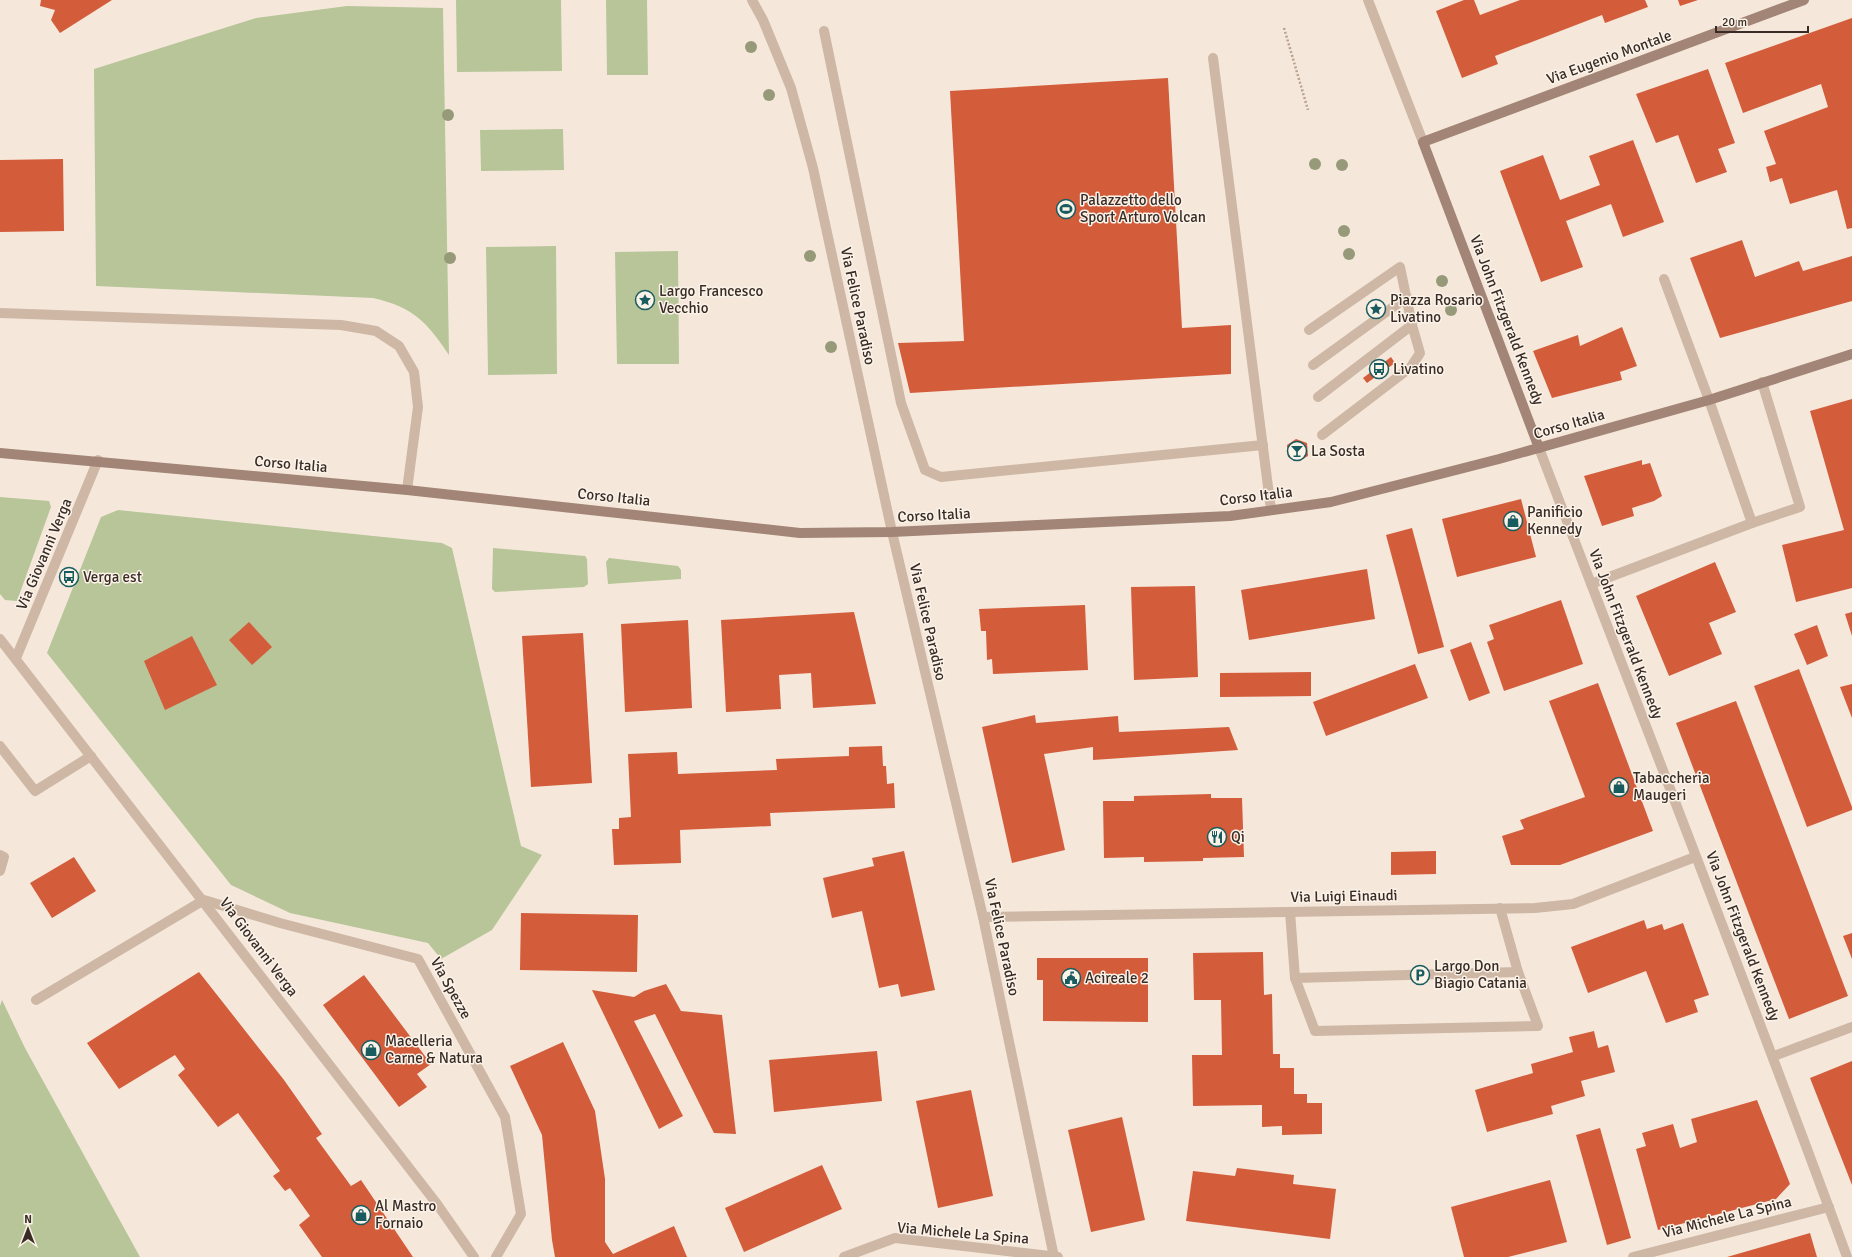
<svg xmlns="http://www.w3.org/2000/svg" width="1852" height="1257" viewBox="0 0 1852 1257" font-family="Signika,sans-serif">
<rect width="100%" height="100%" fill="#f5e8db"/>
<g fill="#b7c599">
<path d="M456 0H561L562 71 457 72Z"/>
<path d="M606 0H647L648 75H607Z"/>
<path d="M347 6 443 8 449 355C427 322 413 307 373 298L96 286 94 69 256 18Z"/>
<path d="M563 129 564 170 481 171 480 130Z"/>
<path d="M556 246 557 374 488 375 486 247Z"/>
<path d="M678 251 679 364H617L615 252Z"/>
<path d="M0 497 49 501 51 507 17 601 5 600 0 594Z"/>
<path d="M118 510 442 543 452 548 521 846 542 855 492 930 441 959 428 943 290 913 231 885 47 653 101 517Z"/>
<path d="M493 548 585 556 587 559 588 584 584 587 495 592 492 589Z"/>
<path d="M609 558 678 566 681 570V579L608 584 606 562Z"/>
<path d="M2 1000 25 1048 140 1257H0V1006Z"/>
</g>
<g fill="#d35c3b">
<path d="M41 0H112L60 33 51 20 55 10 40 6Z"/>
<path d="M1464 0H1474L1480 15 1520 0H1645L1648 7 1605 23 1602 15 1495 56 1498 64 1462 78 1436 11Z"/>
<path d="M1678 0H1698L1680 6Z"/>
<path d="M1852 18V228L1847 229 1837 190 1790 204 1782 178 1770 182 1766 167 1776 164 1764 131 1828 107 1821 84 1743 113 1725 63Z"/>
<path d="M1708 69 1735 143 1718 149 1727 172 1696 183 1678 135 1656 143 1636 94Z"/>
<path d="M1168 78 1182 328 1231 325V374L910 393 898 343 964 341 950 91Z"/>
<path d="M1633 140 1664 222 1623 237 1611 204 1566 221 1583 267 1541 282 1500 171 1543 155 1560 200 1600 185 1589 156Z"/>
<path d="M63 159 64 231 0 232V160Z"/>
<path d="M1742 240 1755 277 1799 261 1803 271 1852 256V301L1720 338 1690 258Z"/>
<path d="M1622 327 1637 366 1620 372 1622 380 1552 398 1533 351 1578 335 1580 346Z"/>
<path d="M1391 357 1395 363 1367 383 1363 378Z"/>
<path d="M1852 399V588L1796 602 1782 545 1844 530 1810 411Z"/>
<path d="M1296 439 1307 443 1308 456 1299 461 1288 457 1287 445Z"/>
<path d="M1642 460V465L1650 463 1662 496 1654 501 1632 508 1634 516 1602 526 1584 476Z"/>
<path d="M1521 499 1536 557 1457 577 1442 519Z"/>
<path d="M1412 528 1444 647 1418 654 1386 535Z"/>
<path d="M1715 562 1736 612 1709 623 1722 654 1669 676 1636 596Z"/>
<path d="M1367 569 1375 619 1249 640 1241 590Z"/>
<path d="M1195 586 1198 677 1134 680 1131 587Z"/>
<path d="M1561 600 1583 664 1504 691 1487 642 1494 639 1489 625Z"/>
<path d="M1085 605 1088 670 993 674 992 659 987 660 986 631H981L979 609Z"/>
<path d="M854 612 876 704 813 708 811 673 779 675 781 709 726 712 721 620Z"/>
<path d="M1852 612V636L1845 614Z"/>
<path d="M688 620 692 708 625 712 621 624Z"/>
<path d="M249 622 272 647 252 665 229 640Z"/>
<path d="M1817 625 1828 656 1807 665 1794 634Z"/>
<path d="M583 633 592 783 531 787 522 636Z"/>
<path d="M192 636 217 685 165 710 144 661Z"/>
<path d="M1471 642 1490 693 1469 701 1450 650Z"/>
<path d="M1415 664 1428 698 1326 736 1313 702Z"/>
<path d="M1799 669 1852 807V810L1807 827 1754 686Z"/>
<path d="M1311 672V696L1220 697V673Z"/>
<path d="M1598 683 1653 831 1560 865H1511L1502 836 1524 829 1520 820 1585 797 1549 701Z"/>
<path d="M1852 684V718L1840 687Z"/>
<path d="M1736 701 1848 996 1789 1019 1676 723Z"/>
<path d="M1035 715 1036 723 1118 716 1119 732 1229 727 1238 750 1093 760V747L1044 754 1065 850 1012 863 982 727Z"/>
<path d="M882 746 883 766H886L887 784 894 783 895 808 770 813 771 826 680 830 681 863 614 865 612 829H619V818L631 817 628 754 677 752 678 774 777 770 776 759 849 756V747Z"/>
<path d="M1211 794V798H1242L1244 857 1203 858V861L1144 862V857L1104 858 1103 801H1134V796Z"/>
<path d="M904 851 935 990 901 997 898 984 879 988 862 911 832 918 823 878 874 866 872 858Z"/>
<path d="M1436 851V874L1391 875V852Z"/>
<path d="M74 857 96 891 52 918 30 883Z"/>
<path d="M521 913 638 915 637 972 520 970Z"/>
<path d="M1644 920 1647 929 1662 924 1664 930 1683 923 1709 995 1694 1000 1698 1012 1666 1023 1646 971 1588 993 1571 947Z"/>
<path d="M1852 933V959L1843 936Z"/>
<path d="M1263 952 1264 995 1272 994 1273 1054H1280V1068H1294V1094H1307V1103H1322V1134L1282 1135V1126L1262 1127V1105L1193 1106 1192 1055H1222L1221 1000H1194L1193 953Z"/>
<path d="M1037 958H1148V1022L1043 1021V980H1037Z"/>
<path d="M199 972 284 1080 322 1134 316 1138 351 1186 361 1180 413 1257H322L299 1225 310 1216 290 1188 285 1191 273 1176 280 1171 238 1113 218 1127 178 1075 185 1069 175 1055 119 1089 87 1043Z"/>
<path d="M364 975 431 1064 417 1074 427 1087 399 1107 323 1005Z"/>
<path d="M666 984 681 1011 722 1015 736 1134 714 1133 655 1014 634 1021 683 1116 659 1129 592 990 634 997 644 991Z"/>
<path d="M1594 1031 1598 1048 1608 1045 1615 1072 1581 1081 1585 1096 1551 1106 1553 1114 1487 1132 1475 1090 1533 1073 1531 1064 1573 1052 1569 1037Z"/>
<path d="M563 1042 595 1111 605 1179V1242L613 1254 674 1226 687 1257H555L552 1240 542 1135 510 1066Z"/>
<path d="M877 1051 882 1101 774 1112 769 1060Z"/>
<path d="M1852 1061V1185L1810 1078Z"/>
<path d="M971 1090 993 1196 938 1208 916 1101Z"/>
<path d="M1757 1100 1790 1184 1776 1199 1658 1230 1636 1149 1646 1146 1642 1133 1673 1124 1680 1148 1697 1142 1691 1119Z"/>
<path d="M1122 1117 1145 1220 1091 1232 1068 1130Z"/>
<path d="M1600 1128 1631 1238 1607 1245 1576 1135Z"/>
<path d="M822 1165 842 1209 744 1252 725 1208Z"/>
<path d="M1237 1168 1294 1175 1293 1184 1336 1189 1330 1239 1186 1221 1193 1171 1235 1176Z"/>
<path d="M1550 1180 1567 1242 1508 1257H1464L1451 1207Z"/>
<path d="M1810 1233 1817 1257H1727Z"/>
</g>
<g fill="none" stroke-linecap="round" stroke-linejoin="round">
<path stroke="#baa18f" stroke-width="2.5" stroke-dasharray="2 2" stroke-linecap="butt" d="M1284 28 1308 110"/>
<g stroke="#ceb7a5" stroke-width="10">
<path d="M824 31 901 403 925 470 941 477 1263 445"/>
<path d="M1213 58 1271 510"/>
<path d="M1309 330 1400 267 1412 325 1420 353 1411 367 1322 435"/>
<path d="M1313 365 1407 297"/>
<path d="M1318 397 1412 325"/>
<path d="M0 746 35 791 91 756"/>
<path d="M0 855 4 857 0 871"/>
</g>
<g stroke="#ceb7a5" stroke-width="10">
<path d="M752 0 763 20 791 88 813 168 892 532 983 917 1054 1257"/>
<path d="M1368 0 1423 142"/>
<path d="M1664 279 1709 400 1752 523 1800 507 1762 382"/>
<path d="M0 313 341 325 376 331 399 346 414 372 418 407 407 490"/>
<path d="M1539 448C1642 718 1748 986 1847 1257"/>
<path d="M1591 584 1752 523"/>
<path d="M0 639 437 1204 474 1257"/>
<path d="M16 658 98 460"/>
<path d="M1290 912 1295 978 1315 1031 1538 1026 1518 972 1500 908"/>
<path d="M983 917 1535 908 1573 904 1695 857"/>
<path d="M1295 978 1518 972"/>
<path d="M36 1000 204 900 280 923 418 959 505 1117 521 1214 496 1257"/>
<path d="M1774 1056 1852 1027"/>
<path d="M844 1257 895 1238 1058 1257"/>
<path d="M1633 1257 1829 1207"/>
</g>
<g stroke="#a28576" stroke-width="10">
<path d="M1539 448 1423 142 1804 0"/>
<path d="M0 453 407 490 800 533 892 532 1230 516 1331 502 1499 459 1709 400 1852 354"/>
</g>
</g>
<g fill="#969a79">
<circle cx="751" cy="47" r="6"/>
<circle cx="769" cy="95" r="6"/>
<circle cx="448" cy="115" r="6"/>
<circle cx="1315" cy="164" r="6"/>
<circle cx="1342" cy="165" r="6"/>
<circle cx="1344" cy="231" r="6"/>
<circle cx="1349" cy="254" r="6"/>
<circle cx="810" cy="256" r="6"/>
<circle cx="450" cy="258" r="6"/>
<circle cx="1442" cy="281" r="6"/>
<circle cx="1451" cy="310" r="6"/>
<circle cx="831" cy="347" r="6"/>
</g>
<defs>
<symbol id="stadium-ring" viewBox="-11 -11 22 22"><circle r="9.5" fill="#fbf2e8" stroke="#185c5f" stroke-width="1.5"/><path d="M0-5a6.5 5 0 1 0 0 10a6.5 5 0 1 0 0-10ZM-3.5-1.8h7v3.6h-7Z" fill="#185c5f"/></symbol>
<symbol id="sight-ring" viewBox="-11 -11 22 22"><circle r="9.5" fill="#fbf2e8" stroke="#185c5f" stroke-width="1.5"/><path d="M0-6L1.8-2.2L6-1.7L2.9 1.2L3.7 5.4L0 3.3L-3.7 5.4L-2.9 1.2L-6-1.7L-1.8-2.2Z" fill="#185c5f"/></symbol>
<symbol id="bus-ring" viewBox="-11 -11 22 22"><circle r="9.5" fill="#fbf2e8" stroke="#185c5f" stroke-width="1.5"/><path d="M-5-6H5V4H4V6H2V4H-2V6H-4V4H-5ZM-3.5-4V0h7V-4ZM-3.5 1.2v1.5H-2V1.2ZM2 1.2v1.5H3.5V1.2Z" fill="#185c5f"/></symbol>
<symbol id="bar-ring" viewBox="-11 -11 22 22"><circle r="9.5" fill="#fbf2e8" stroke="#185c5f" stroke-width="1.5"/><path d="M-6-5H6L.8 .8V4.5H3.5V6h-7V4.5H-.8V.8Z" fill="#185c5f"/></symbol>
<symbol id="shop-ring" viewBox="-11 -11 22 22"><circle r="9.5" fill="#fbf2e8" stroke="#185c5f" stroke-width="1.5"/><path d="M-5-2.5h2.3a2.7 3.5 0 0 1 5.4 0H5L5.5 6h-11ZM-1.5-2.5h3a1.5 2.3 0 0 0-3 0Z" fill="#185c5f"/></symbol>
<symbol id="restaurant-ring" viewBox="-11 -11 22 22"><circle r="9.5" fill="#fbf2e8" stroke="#185c5f" stroke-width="1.5"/><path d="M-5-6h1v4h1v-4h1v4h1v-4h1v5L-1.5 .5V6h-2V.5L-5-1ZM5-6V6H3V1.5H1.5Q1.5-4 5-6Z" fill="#185c5f"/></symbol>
<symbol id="parking-ring" viewBox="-11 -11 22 22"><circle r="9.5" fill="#fbf2e8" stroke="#185c5f" stroke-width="1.5"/><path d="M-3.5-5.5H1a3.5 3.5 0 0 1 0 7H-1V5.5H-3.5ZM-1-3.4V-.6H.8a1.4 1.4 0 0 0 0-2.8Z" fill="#185c5f"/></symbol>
<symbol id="civic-ring" viewBox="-11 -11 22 22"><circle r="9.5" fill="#fbf2e8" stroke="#185c5f" stroke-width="1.5"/><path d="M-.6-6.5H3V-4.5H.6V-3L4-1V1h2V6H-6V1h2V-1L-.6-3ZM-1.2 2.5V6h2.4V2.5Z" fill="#185c5f"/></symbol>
</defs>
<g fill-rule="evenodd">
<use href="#stadium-ring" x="1055" y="198" width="22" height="22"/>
<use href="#sight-ring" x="634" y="289" width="22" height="22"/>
<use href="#sight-ring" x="1365" y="298" width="22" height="22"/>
<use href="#bus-ring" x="1368" y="358" width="22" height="22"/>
<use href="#bar-ring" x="1286" y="440" width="22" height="22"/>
<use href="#shop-ring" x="1502" y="510" width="22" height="22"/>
<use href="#bus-ring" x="58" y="566" width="22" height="22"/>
<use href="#shop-ring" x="1608" y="776" width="22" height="22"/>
<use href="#restaurant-ring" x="1206" y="826" width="22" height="22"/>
<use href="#parking-ring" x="1409" y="964" width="22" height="22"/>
<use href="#civic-ring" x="1060" y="967" width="22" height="22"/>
<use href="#shop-ring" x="360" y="1039" width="22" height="22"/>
<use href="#shop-ring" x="350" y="1204" width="22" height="22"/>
</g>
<g text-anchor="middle" stroke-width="3" stroke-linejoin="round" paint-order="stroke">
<g font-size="15" fill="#392c27" stroke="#fbf2e8">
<text transform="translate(1609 57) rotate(-20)" y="5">Via Eugenio Montale</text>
<text transform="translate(858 306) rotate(78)" y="5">Via Felice Paradiso</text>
<text transform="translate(1507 320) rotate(69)" y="5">Via John Fitzgerald Kennedy</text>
<text transform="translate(1569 424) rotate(-16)" y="5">Corso Italia</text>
<text transform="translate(291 464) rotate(5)" y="5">Corso Italia</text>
<text transform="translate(1256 496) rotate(-7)" y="5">Corso Italia</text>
<text transform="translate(614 497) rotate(6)" y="5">Corso Italia</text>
<text transform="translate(934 515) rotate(-3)" y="5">Corso Italia</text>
<text transform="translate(44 554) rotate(-67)" y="5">Via Giovanni Verga</text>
<text transform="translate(928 622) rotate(77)" y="5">Via Felice Paradiso</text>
<text transform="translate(1626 634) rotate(69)" y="5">Via John Fitzgerald Kennedy</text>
<text transform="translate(1344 896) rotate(-1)" y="5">Via Luigi Einaudi</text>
<text transform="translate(1743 936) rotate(69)" y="5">Via John Fitzgerald Kennedy</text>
<text transform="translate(1002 937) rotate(78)" y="5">Via Felice Paradiso</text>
<text transform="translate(259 947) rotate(53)" y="5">Via Giovanni Verga</text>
<text transform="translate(451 988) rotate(61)" y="5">Via Spezze</text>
<text transform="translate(1727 1217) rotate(-14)" y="5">Via Michele La Spina</text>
<text transform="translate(963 1233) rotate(5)" y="5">Via Michele La Spina</text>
</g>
<g font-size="15" fill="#392c27" stroke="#fbf2e8" text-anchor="start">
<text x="1080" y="205">Palazzetto dello<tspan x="1080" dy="17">Sport Arturo Volcan</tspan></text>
<text x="659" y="296">Largo Francesco<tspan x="659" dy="17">Vecchio</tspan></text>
<text x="1390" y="305">Piazza Rosario<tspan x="1390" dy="17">Livatino</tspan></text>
<text x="1393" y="374">Livatino</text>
<text x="1311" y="456">La Sosta</text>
<text x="1527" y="517">Panificio<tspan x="1527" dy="17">Kennedy</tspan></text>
<text x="83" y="582">Verga est</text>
<text x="1633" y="783">Tabaccheria<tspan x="1633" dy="17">Maugeri</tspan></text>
<text x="1231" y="842">Qi</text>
<text x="1434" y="971">Largo Don<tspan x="1434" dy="17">Biagio Catania</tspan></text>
<text x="1085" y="983">Acireale 2</text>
<text x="385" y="1046">Macelleria<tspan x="385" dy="17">Carne &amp; Natura</tspan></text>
<text x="375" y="1211">Al Mastro<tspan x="375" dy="17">Fornaio</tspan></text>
</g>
</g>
<g transform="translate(28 1229)" stroke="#fbf2e8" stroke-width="3" paint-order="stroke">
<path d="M0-3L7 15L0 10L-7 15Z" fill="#392c27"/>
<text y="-6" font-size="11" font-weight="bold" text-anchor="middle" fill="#392c27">N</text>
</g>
<path d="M1716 26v6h92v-6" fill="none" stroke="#392c27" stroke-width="2"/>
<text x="1722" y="26" font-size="12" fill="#392c27" stroke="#fbf2e8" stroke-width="3" paint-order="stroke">20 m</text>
</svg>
